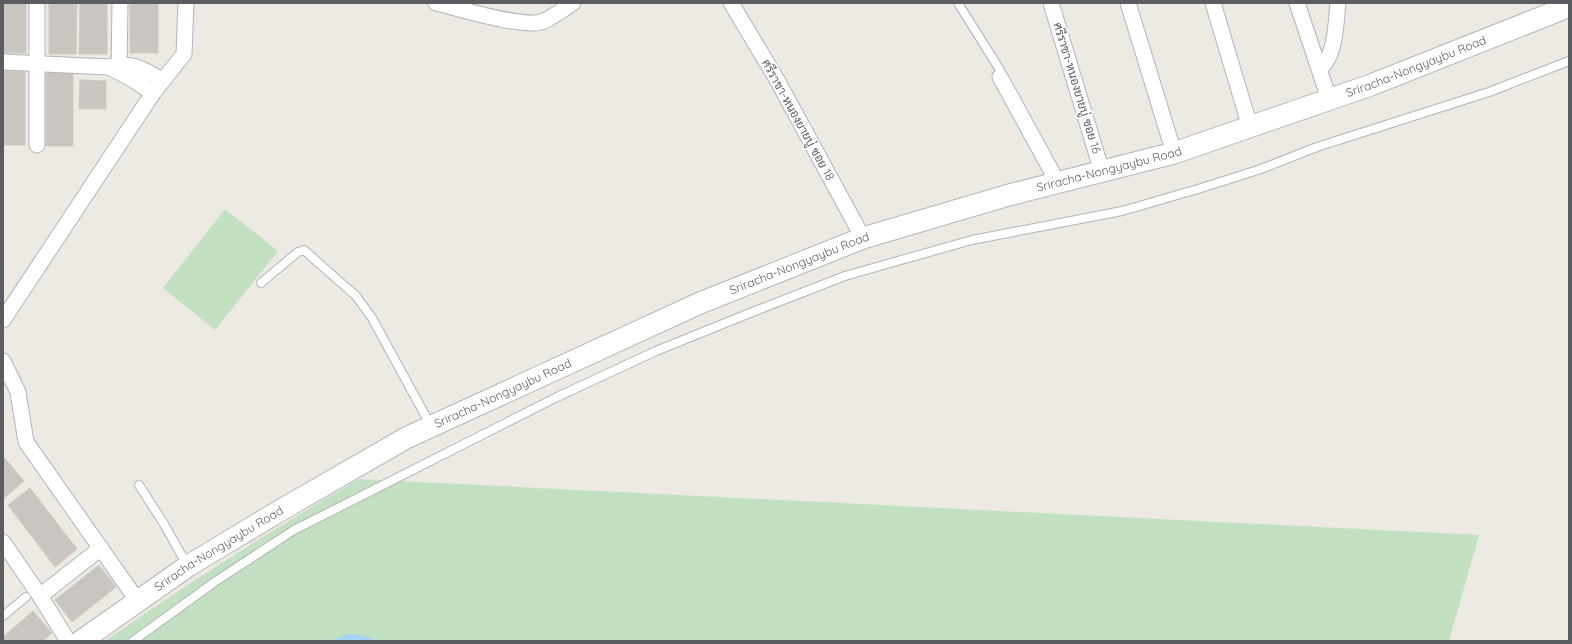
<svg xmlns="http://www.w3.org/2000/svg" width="1572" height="644" viewBox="0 0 1572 644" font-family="Quicksand,Sarabun,sans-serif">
<rect width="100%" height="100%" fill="#eceae2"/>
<g fill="#c1e1c1">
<path d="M225 209 278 251 215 330 163 288Z"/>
<path d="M360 479 1479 535 1449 641H105C188 584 272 529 360 479Z"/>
</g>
<path fill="#a8d3f5" d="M348 634 364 636 378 641H329Z"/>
<g fill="#c9c6c1" stroke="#cfcbc1">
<rect x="3" y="3" width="23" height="50"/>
<path d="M49 3H77L76 54H49Z"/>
<path d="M80 3H107V54H79Z"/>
<rect x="130" y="3" width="28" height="50"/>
<rect x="3" y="71" width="22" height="74"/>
<rect x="46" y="72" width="27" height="74"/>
<path d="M80 80 106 81V109H79Z"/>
<path d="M3 456 24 481 3 499Z"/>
<path d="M30 488 77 549 55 567 8 505Z"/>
<path d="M99 565 116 587 72 622 55 600Z"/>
<path d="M33 611 52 633 43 641H3V637Z"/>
</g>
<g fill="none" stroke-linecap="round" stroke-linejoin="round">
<defs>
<g id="lane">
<path d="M958 3 1000 70"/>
<path d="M261 283 298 252 304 250 356 296 372 318 431 426"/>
<path d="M139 485 164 524 187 565"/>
<path d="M3 616 26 597"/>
<path d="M133 641 216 581 294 530 557 397 656 351 755 311 845 276 901 260 972 240 1122 211 1198 189 1261 169 1317 147 1489 92 1569 61"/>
</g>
<g id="street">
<path d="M436 3C458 8 522 28 541 22 549 20 565 8 573 3"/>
<path d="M731 3 776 78 863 238"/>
<path d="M1051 3 1102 172"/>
<path d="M1128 3 1174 153"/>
<path d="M1213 3 1250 127"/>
<path d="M1297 3 1329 99"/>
<path d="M3 62 108 67C134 62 140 68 162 80"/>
<path d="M109 67 130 78 153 93"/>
<path d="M1319 69C1336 58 1336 21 1338 3"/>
<path d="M119 71 120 3"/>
<path d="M1000 77 1058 183"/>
<path d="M37 145V3"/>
<path d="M3 320 153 93 184 54 186 3"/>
<path d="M3 361 18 392 26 442 137 600"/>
<path d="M3 542 40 596 68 641"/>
<path d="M40 596 101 548"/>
</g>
<g id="secondary">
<path id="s1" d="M81 641 188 566 281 510 406 438 700 303 863 238 1009 195 1174 153 1371 85 1560 10 1569 5"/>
</g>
</defs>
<use href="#lane" stroke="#b3b4b8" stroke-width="10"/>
<use href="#street" stroke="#b3b4b8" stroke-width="17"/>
<use href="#secondary" stroke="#b4b6bb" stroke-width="23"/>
<use href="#lane" stroke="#fff" stroke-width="8"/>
<use href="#street" stroke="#fff" stroke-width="15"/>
<use href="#secondary" stroke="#fff" stroke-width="21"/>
</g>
<g text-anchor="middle" stroke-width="3" stroke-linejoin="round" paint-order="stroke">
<g font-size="12" fill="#5a5d61" stroke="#fff">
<text dy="4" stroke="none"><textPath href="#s1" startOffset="1462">Sriracha-Nongyaybu Road</textPath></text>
<text transform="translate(1077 88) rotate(73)" y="4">ศรีราชา-หนองยายบู่ ซอย 16</text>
<text transform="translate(798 120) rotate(61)" y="4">ศรีราชา-หนองยายบู่ ซอย 18</text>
<text dy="4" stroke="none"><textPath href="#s1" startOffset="1138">Sriracha-Nongyaybu Road</textPath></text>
<text dy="4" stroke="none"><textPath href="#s1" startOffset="814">Sriracha-Nongyaybu Road</textPath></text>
<text dy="4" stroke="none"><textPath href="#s1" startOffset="490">Sriracha-Nongyaybu Road</textPath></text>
<text dy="4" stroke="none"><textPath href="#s1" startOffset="166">Sriracha-Nongyaybu Road</textPath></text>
</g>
</g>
<rect width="1572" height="644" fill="none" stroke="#5a5d61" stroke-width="8"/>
</svg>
